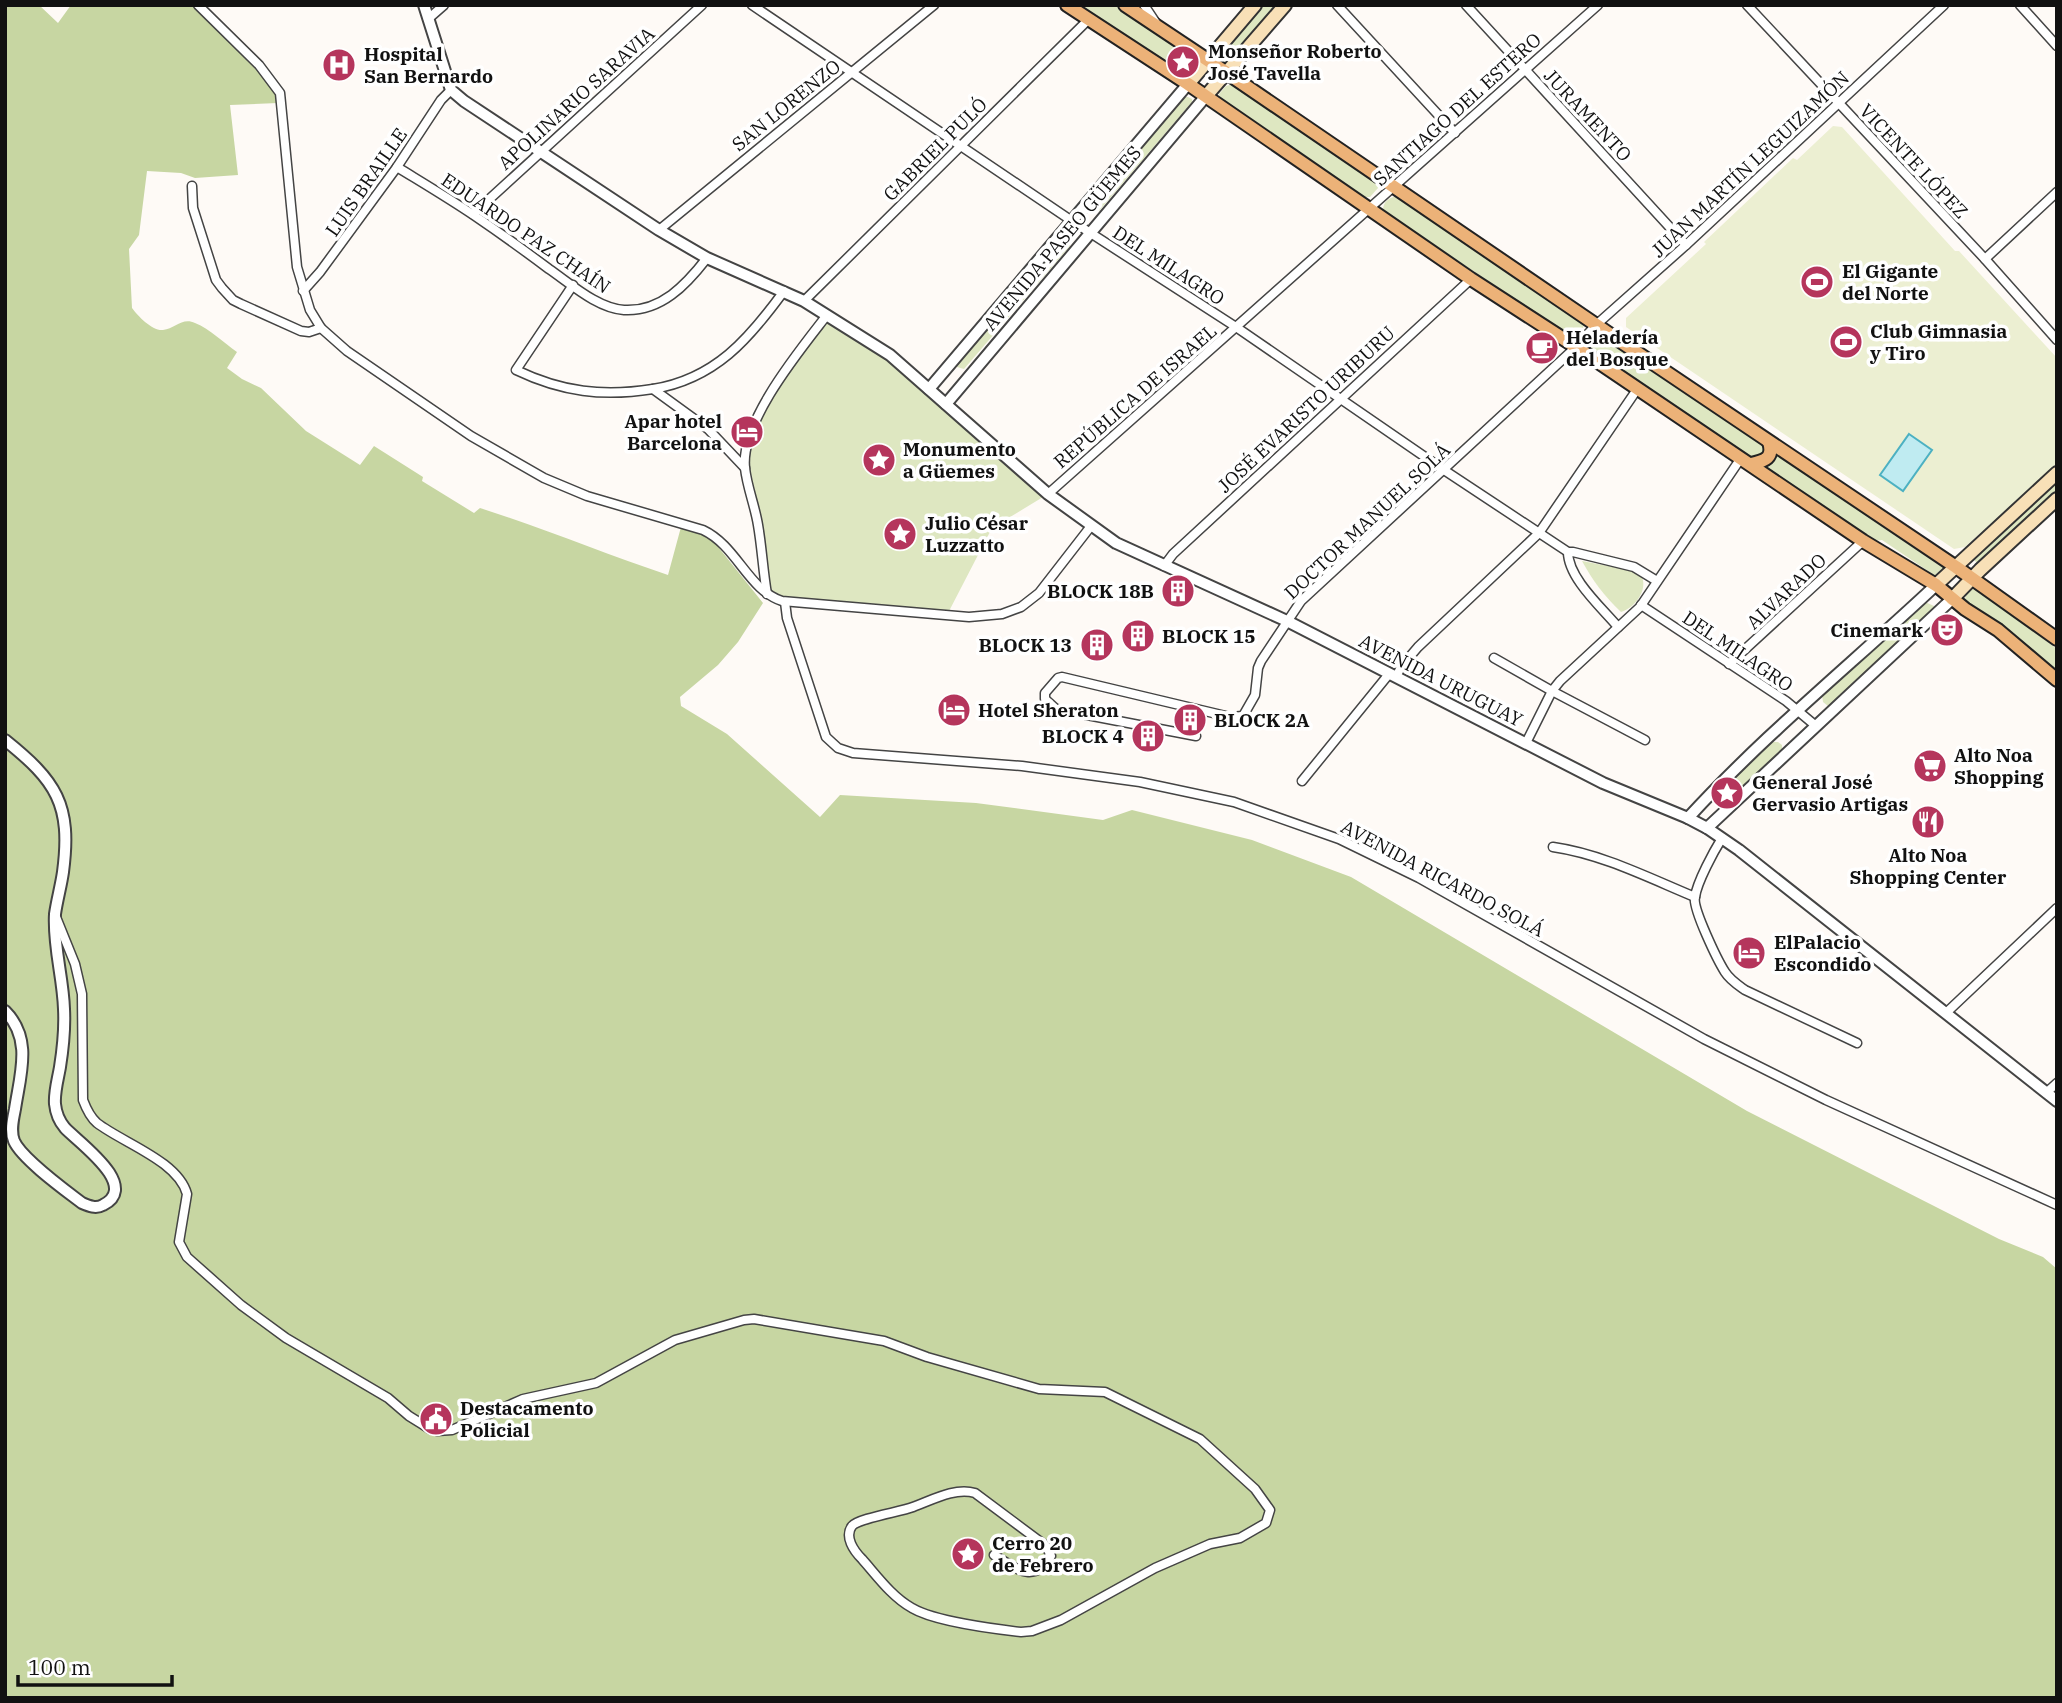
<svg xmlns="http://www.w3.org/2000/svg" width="2062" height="1703" viewBox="0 0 2062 1703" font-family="'IBM Plex Serif',serif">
<rect width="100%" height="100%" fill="#fefaf6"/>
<g fill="#dee7c1">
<path d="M1081 5H1114L1191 55C1196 63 1193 69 1185 74L1181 73Z"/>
<path d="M1263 5H1272V11L1225 65 1218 59Z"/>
<path d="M1233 84 1377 181 1378 188 1370 197H1365L1220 99 1219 94 1226 86Z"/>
<path d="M1185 97H1188L1192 99V102L1099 211 1095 212 1092 210V206Z"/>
<path d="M1398 196 1584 323C1584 330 1579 333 1573 336L1565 333 1383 210C1383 202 1389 197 1398 196Z"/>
<path d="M1064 239 1070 241V246L964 369 957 367V362Z"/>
<path d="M827 315 894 358 1048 494 992 528 947 615 796 602 774 594 769 586 746 455 760 412Z"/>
<path d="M1600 337 1608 340 1763 443 1765 450 1764 455 1754 460 1595 353 1590 346 1593 341Z"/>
<path d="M1773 452 1942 565 1945 569 1940 575H1934L1882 540 1873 541 1761 466Z"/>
<path d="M2057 481V492L1979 565 1973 559Z"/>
<path d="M1582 561 1634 571 1641 575C1649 589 1635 608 1621 612 1604 596 1593 581 1582 561Z"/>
<path d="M1973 589 1979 590 2057 649V672L2016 636 1970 604 1965 599 1967 591Z"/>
<path d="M1923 601 1934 606 1935 611 1832 705 1828 706 1823 702 1822 695Z"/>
<path d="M1773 742H1778L1782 745V750L1731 799H1726L1723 795 1721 790Z"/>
</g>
<path fill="#c7d6a2" d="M5 5H39L58 23 71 5H195C213 23 278 80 278 103L230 105 238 175 195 178 181 173 147 171 139 235 129 249 132 308C138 316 152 331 163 330 175 329 182 317 195 323 210 329 224 343 237 352L227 368 242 379 261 388 306 431 360 465 374 446 423 477 422 481 474 513 480 508C543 528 605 554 668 575L681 527 711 538 763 603 738 642 718 665 680 697 681 706 727 734 820 817 840 795 976 803 1103 820 1132 810 1252 840 1351 877 1747 1111 1999 1239 2043 1257 2057 1269V1698H5Z"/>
<path fill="#ecefd2" d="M1833 126 1842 127 1955 251H1959L2057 358V463L1965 547 1954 549 1626 327V318L1706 244 1704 242 1793 158 1797 160Z"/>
<path fill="#bfebf1" stroke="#4cb1c2" stroke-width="2" d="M1909 434 1932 450 1903 491 1880 475Z"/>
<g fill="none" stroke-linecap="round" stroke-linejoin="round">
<defs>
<g id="minor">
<path d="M198 5 259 65 280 93 297 267 310 310 321 328 347 351 471 436 544 478 587 496 703 530C737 546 748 590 782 601L969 617 1002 614 1021 607 1039 593 1091 526"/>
<path d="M752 5 1072 221 1236 327 1444 470 1568 552H1573L1634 567 1657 581"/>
<path d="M1144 5 1156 23"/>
<path d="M1337 5 1455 133"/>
<path d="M1466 5 1686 245"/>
<path d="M1747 5 1985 259 2057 340"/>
<path d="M2020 5 2057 46"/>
<path d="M428 19 444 5"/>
<path d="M397 167C423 183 450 199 475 216 500 233 525 251 549 269 571 284 597 308 624 310 661 312 686 285 707 258"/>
<path d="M192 186 193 208 216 280 222 288 233 300 241 304 301 331 309 332 321 328"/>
<path d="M473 214 702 5"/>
<path d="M659 230 934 5"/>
<path d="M1985 259 2057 192"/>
<path d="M573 285 516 370C562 392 603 397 653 389L708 429 745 468"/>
<path d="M303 291 320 272 397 167 441 100 451 90"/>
<path d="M804 301 1088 20"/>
<path d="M653 389C715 379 749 339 784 291"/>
<path d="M1048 494 1598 5"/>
<path d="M1568 552C1568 578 1602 608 1618 627"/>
<path d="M1164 566 1173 554 1471 279"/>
<path d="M767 594C763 571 762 548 758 525 755 506 747 487 745 468 740 422 800 350 827 315"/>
<path d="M785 602 787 618 826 737 838 748 853 753 1022 766 1140 782 1234 802 1339 839 1419 878 1704 1039 1826 1100 2057 1205"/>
<path d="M1641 605 1786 701 1816 726"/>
<path d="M1494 658 1552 691 1645 740"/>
<path d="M1729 664 1863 541"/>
<path d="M1396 677 1401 667 1418 647 1539 533 1638 388"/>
<path d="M1196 736 1056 709 1045 699V693L1058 678 1062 677 1230 717 1243 716 1255 695 1258 668 1261 661 1301 601 1576 347 1596 325 1686 245 1944 5"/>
<path d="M1526 743 1552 691 1560 681 1640 607 1741 458"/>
<path d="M1302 781 1389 674"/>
<path d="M1722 838C1714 851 1697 882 1695 897 1692 908 1718 961 1725 972 1730 980 1738 985 1745 990L1857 1043"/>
<path d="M1553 847C1602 854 1649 878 1695 897"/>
<path d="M56 917 75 964 82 994 83 1100C86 1108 90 1117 97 1123 123 1143 178 1161 187 1194L179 1242 187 1257 241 1305 286 1338 388 1398 409 1416 430 1429 437 1431 452 1430 523 1399 596 1383 675 1340 744 1320 754 1319 884 1341 927 1357 1039 1389 1105 1392 1200 1439 1255 1489 1270 1510 1266 1523 1240 1538 1210 1544 1155 1568 1061 1620 1032 1631 1021 1632C994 1629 934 1621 912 1608 892 1597 877 1576 862 1559 854 1551 844 1537 852 1526 859 1518 900 1512 913 1507 932 1500 955 1487 975 1493L1046 1546 1051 1556C1034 1585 1015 1568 994 1555"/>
<path d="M1946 1013 2057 908"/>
<path d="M2046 1093 2057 1083"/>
</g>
<g id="tertiary">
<path d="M424 5 451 90 464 101 659 230 707 258 804 301 890 355 1048 494 1116 543 1287 621 1603 783 1688 818 1707 828 1739 850 2057 1101"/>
<path d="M929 389 1188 84"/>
<path d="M946 404 1206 96"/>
<path d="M5 740C56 781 72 804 63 872 61 886 57 900 55 914 53 946 63 977 64 1009 65 1028 63 1048 60 1067 58 1079 54 1092 55 1104 56 1114 59 1121 65 1128 78 1142 141 1186 103 1205 96 1209 89 1206 82 1203 65 1190 22 1159 14 1141 10 1131 13 1119 15 1109 20 1075 33 1039 5 1011"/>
<path d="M1688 818C1765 734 1853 663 1936 585"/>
<path d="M1707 828 1952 599"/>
</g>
<g id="secondary">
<path d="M1188 84 1255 5"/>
<path d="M1206 96 1285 5"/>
<path d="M1936 585 2057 473"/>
<path d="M1952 599 1980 570 2057 499"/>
</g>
<g id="primary">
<path d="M1067 5 1188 84 1471 279 1576 347 1863 541 1936 585 1965 609 1998 630 2057 680"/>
<path d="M1125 5 1227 73 1611 335 1956 567 2057 639"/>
<path d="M1751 464C1765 461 1774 458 1769 442"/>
</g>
</defs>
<use href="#minor" stroke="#444" stroke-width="11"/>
<use href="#tertiary" stroke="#444" stroke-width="14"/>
<use href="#secondary" stroke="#333" stroke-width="16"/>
<use href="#primary" stroke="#222" stroke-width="16"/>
<use href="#minor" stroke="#fff" stroke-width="8"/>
<use href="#tertiary" stroke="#fff" stroke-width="10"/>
<use href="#secondary" stroke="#f8e0b7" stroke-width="12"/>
<use href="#primary" stroke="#ecb278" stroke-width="12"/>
</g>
<defs>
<symbol id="sight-disc" viewBox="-11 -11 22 22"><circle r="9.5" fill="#b5355c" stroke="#fff"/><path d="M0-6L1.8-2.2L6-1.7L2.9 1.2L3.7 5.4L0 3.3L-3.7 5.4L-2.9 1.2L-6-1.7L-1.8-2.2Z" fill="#fff"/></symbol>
<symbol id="hospital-disc" viewBox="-11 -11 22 22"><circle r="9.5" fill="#b5355c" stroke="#fff"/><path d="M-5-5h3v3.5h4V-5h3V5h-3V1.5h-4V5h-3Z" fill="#fff"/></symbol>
<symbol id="stadium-disc" viewBox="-11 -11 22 22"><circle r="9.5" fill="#b5355c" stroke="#fff"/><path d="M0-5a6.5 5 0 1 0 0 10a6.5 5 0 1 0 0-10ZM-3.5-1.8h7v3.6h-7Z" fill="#fff"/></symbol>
<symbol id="cafe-disc" viewBox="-11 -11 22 22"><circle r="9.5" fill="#b5355c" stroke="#fff"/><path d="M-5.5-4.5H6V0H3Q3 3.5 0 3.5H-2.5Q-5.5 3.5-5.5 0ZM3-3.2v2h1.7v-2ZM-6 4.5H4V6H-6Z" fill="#fff"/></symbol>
<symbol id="hotel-disc" viewBox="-11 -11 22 22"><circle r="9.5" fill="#b5355c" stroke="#fff"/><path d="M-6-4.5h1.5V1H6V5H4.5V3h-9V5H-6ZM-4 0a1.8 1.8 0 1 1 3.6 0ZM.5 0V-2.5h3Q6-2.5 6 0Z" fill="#fff"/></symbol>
<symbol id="building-disc" viewBox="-11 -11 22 22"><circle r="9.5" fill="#b5355c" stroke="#fff"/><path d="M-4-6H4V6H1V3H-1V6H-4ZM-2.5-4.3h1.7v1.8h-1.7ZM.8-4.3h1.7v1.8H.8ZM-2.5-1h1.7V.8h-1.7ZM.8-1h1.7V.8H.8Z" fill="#fff"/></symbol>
<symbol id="theatre-disc" viewBox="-11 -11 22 22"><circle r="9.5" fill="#b5355c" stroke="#fff"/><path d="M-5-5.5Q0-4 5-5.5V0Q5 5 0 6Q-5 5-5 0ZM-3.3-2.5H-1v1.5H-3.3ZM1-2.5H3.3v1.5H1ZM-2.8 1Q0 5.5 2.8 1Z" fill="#fff"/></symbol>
<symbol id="supermarket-disc" viewBox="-11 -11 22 22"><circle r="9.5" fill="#b5355c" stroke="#fff"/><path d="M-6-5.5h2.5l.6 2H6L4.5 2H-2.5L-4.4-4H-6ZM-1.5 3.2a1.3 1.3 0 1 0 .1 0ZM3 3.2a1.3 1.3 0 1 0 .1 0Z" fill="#fff"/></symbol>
<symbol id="restaurant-disc" viewBox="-11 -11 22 22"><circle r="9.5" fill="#b5355c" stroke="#fff"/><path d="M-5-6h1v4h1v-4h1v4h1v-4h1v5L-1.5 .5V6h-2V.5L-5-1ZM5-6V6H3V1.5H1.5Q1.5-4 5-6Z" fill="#fff"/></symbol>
<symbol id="civic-disc" viewBox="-11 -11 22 22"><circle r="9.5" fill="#b5355c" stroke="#fff"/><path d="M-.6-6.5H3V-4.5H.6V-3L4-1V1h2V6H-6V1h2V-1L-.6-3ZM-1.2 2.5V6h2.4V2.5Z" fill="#fff"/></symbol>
</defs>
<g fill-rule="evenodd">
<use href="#sight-disc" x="1164" y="43" width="38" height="38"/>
<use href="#hospital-disc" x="320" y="46" width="38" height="38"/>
<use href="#stadium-disc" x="1798" y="263" width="38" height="38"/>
<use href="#stadium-disc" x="1827" y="323" width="38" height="38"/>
<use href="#cafe-disc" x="1523" y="329" width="38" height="38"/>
<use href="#hotel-disc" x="728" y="413" width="38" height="38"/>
<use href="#sight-disc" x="860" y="441" width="38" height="38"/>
<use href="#sight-disc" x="881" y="515" width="38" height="38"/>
<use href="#building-disc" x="1159" y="572" width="38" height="38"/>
<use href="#theatre-disc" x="1928" y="611" width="38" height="38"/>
<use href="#building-disc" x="1119" y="617" width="38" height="38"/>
<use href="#building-disc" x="1078" y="626" width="38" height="38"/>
<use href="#hotel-disc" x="935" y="691" width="38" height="38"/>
<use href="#building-disc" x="1171" y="701" width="38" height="38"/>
<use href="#building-disc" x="1129" y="717" width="38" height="38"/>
<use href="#supermarket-disc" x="1911" y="747" width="38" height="38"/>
<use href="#sight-disc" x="1708" y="774" width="38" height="38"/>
<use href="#restaurant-disc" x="1909" y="803" width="38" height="38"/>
<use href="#hotel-disc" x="1730" y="934" width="38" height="38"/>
<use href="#civic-disc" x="417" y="1400" width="38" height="38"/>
<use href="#sight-disc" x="949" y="1535" width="38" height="38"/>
</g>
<g text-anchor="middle" stroke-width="7" stroke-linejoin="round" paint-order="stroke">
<g font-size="19" font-weight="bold" fill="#111" stroke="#fff" text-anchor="start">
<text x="1208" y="58">Monseñor Roberto<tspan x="1208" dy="22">José Tavella</tspan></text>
<text x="364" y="61">Hospital<tspan x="364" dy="22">San Bernardo</tspan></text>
<text x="1842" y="278">El Gigante<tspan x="1842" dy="22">del Norte</tspan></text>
<text x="1870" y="338">Club Gimnasia<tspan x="1870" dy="22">y Tiro</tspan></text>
<text x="1566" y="344">Heladería<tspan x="1566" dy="22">del Bosque</tspan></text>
<text x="722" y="428" text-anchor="end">Apar hotel<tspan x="722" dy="22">Barcelona</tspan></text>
<text x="903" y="456">Monumento<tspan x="903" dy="22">a Güemes</tspan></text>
<text x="925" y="530">Julio César<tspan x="925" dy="22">Luzzatto</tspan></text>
<text x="1154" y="598" text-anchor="end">BLOCK 18B</text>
<text x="1923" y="637" text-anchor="end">Cinemark</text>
<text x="1162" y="643">BLOCK 15</text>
<text x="1072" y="652" text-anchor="end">BLOCK 13</text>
<text x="978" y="717">Hotel Sheraton</text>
<text x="1214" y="727">BLOCK 2A</text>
<text x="1124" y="743" text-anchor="end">BLOCK 4</text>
<text x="1954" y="762">Alto Noa<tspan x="1954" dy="22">Shopping</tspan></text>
<text x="1752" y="789">General José<tspan x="1752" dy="22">Gervasio Artigas</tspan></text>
<text x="1928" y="862" text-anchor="middle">Alto Noa<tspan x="1928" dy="22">Shopping Center</tspan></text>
<text x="1774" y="949">ElPalacio<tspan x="1774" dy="22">Escondido</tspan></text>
<text x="460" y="1415">Destacamento<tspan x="460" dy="22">Policial</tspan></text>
<text x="992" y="1550">Cerro 20<tspan x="992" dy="22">de Febrero</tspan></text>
</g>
<g font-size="19" fill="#111" stroke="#fff">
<text transform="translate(576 98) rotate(-42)" y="7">APOLINARIO SARAVIA</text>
<text transform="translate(786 105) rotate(-39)" y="7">SAN LORENZO</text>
<text transform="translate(1457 109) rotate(-42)" y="7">SANTIAGO DEL ESTERO</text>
<text transform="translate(1588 115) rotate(47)" y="7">JURAMENTO</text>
<text transform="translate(935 149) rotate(-45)" y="7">GABRIEL PULÓ</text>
<text transform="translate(1914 161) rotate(47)" y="7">VICENTE LÓPEZ</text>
<text transform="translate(1750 164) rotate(-43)" y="7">JUAN MARTÍN LEGUIZAMÓN</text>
<text transform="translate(366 182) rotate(-55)" y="7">LUIS BRAILLE</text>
<text transform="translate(526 233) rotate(34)" y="7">EDUARDO PAZ CHAÍN</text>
<text transform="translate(1062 238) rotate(-50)" y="7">AVENIDA PASEO GÜEMES</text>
<text transform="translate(1169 265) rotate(33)" y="7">DEL MILAGRO</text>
<text transform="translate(1135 396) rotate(-41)" y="7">REPÚBLICA DE ISRAEL</text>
<text transform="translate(1306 409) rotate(-43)" y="7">JOSÉ EVARISTO URIBURU</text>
<text transform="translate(1367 521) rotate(-43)" y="7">DOCTOR MANUEL SOLÁ</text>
<text transform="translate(1786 591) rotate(-43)" y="7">ALVARADO</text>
<text transform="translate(1738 651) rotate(34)" y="7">DEL MILAGRO</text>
<text transform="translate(1441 680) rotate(27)" y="7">AVENIDA URUGUAY</text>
<text transform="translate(1443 878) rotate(28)" y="7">AVENIDA RICARDO SOLÁ</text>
</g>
</g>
<rect width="2062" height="1703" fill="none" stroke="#111111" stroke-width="14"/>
<path d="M18 1675v10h154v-10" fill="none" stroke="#111111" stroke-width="3.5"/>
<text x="28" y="1675" font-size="21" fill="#111111" stroke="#ffffff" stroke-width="5" paint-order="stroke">100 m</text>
</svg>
